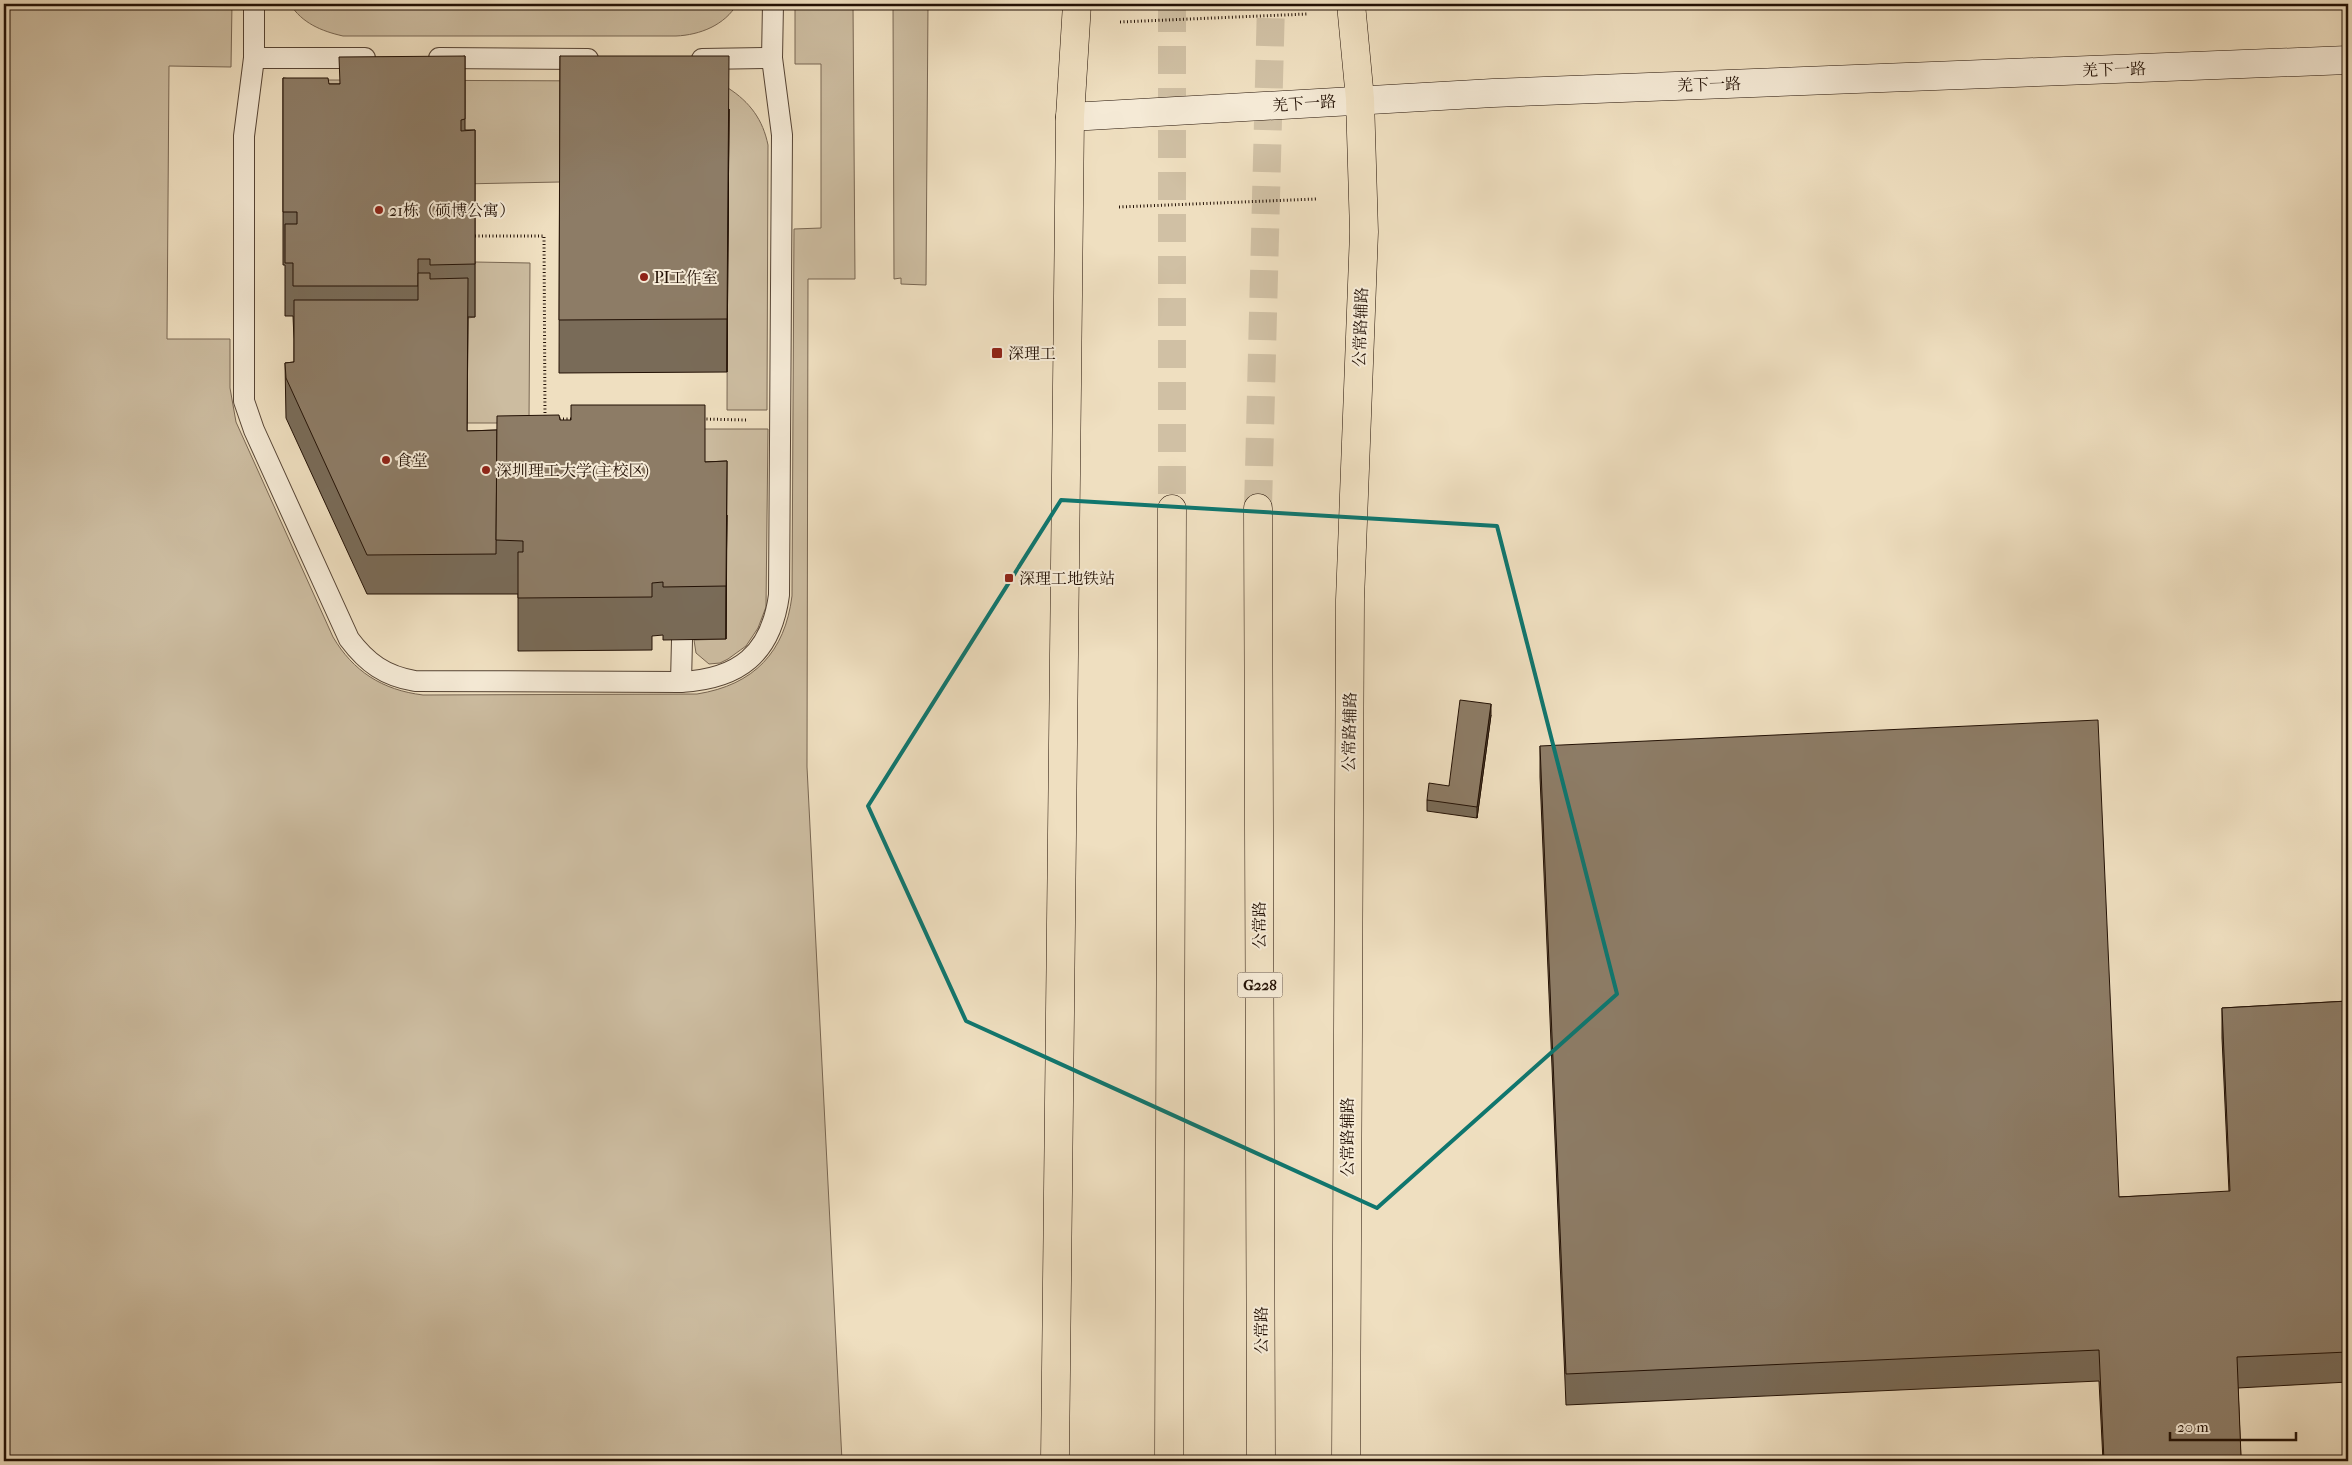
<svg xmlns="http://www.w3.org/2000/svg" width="2352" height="1465" viewBox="0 0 2352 1465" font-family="'IM FELL French Canon','Noto Serif SC',serif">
<rect width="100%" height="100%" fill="#efdfc0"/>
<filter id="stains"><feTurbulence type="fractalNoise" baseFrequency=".004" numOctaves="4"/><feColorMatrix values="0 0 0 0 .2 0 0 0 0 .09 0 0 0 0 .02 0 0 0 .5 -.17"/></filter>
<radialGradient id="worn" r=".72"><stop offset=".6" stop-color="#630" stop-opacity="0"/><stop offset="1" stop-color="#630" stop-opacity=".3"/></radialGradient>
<g fill="#ccbca0" stroke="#786652">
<path d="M4 4H232L231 67 169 66 167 339H230V388L236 422 333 637C353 671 382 690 423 695L697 694C754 685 785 652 792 596L794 229 821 228V64H795V4H853L855 279H808L807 767 842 1461H4Z"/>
<path d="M290 4H737C725 25 700 35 676 36H343C321 31 302 23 290 4Z"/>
<path d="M893 4H928L926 285 901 284V278L894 279Z"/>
<path d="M328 80 616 81 560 182 461 184 289 104Z"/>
<path d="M728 88C750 102 763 120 768 145L767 410H727Z"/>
<path d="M475 262 530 263 529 423H467L468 318 475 317Z"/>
<path d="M601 429H768L766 607 758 628 746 646 728 659 720 663 709 664 696 653 694 640 726 639Z"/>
</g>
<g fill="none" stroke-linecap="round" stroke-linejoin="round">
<g stroke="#d0c0a4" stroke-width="28" stroke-dasharray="28 14" stroke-linecap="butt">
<path d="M1172 4V509"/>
<path d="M1258 508 1271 4"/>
</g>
<defs>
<g id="lane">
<path d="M254 4V58L244 136V401L254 430 349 639C367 663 385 676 415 681L681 682C739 679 771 654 779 595L782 135 772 58 773 4"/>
<path d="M254 58H365"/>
<path d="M439 58 588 59"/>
<path d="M702 59 772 58"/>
<path d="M681 682 682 640"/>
</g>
<path id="secondary" d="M1070 117 1493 93 2348 60"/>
<g id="primary">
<path d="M1055 1461 1070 117 1077 4"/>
<path d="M1346 1461 1350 600 1364 232 1360 99 1351 4"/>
</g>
<g id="highway">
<path d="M1258 508 1261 1461"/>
<path d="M1169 1461 1172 509"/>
</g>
</defs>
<use href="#lane" stroke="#564434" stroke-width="22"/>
<use href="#secondary" stroke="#231105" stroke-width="29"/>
<use href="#primary" stroke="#231105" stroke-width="29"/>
<use href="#highway" stroke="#231105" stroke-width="29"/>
<g stroke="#231105" stroke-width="3" stroke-dasharray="1 2.5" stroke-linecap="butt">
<path d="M1120 22 1307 14"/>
<path d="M1119 207 1316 199"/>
<path d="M475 236H544L545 418"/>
<path d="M556 419H574"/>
<path d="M703 419 747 420"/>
</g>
<use href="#lane" stroke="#f5ead6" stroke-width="20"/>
<use href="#secondary" stroke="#f5ead6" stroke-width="28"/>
<use href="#primary" stroke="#efdfc0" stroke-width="28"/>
<use href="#highway" stroke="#efdfc0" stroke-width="28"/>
</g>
<g fill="#796b58" stroke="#231105">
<path d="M465 56V130H475V317H468L467 431 497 430 560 420 705 462 727 461 726 639 663 640V635L652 636V650L518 651V594H367L286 418 285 363 294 362V339L293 316H285V265H283V78L329 84H339Z"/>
<path d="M560 56 729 109 727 372 559 373Z"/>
<path d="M1491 715 1477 818 1427 811V800L1449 786Z"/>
<path d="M1540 746 2119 1197 2229 1192 2222 1038V1008L2348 1001V1382L2238 1388 2241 1461H2103L2099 1381 1566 1405 1540 777Z"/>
</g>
<g fill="#635747" stroke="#231105">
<path d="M729 109 727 372V319Z"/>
<path d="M727 515 726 639V586Z"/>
<path d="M1491 704V715L1477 818V807Z"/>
</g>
<g fill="#8d7c66" stroke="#231105">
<path d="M465 56V119L461 120V131L475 130V264L430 265V259H418V286H293V263H285V224H297V212H283V78H328L329 84H340L339 57Z"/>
<path d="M560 56H729L727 319 559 320Z"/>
<path d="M418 273H430V279L468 278 467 431 497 430 496 554 367 555 286 378 285 363 294 362V300H418Z"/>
<path d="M571 405H705V462L727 461 726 586 663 587V582L652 583V597L518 598V552H523V541L496 540 497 416 559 415 560 420H571Z"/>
<path d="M1460 700 1491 704 1477 807 1427 800 1429 783 1449 786Z"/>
<path d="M2098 720 2119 1197 2230 1191 2222 1008 2348 1001V1352L2237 1357 2241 1456 2126 1461H2104L2099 1350 1566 1374 1540 746Z"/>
</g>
<path fill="none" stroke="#0f766e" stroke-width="4" stroke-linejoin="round" d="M1061 500 1497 526 1617 994 1377 1208 966 1021 868 806Z"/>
<g fill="#8f2418" stroke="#f5ead6" stroke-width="2">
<circle cx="379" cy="210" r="5"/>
<circle cx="644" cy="277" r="5"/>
<rect x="991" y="347" width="12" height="12" rx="2.5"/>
<circle cx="386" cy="460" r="5"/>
<circle cx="486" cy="470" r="5"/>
<rect x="1004" y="573" width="10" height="10" rx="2.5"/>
</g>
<g text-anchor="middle" stroke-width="4" stroke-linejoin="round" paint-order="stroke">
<rect fill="#f5ead6" stroke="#625244" stroke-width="1" x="1237.5" y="972.5" width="45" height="25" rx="4"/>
<g font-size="15" font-weight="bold" fill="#231105">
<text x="1260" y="990">G228</text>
</g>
<g font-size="16" fill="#231105" stroke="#f5ead6">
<text transform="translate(2114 69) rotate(-2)" y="6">羌下一路</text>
<text transform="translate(1709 84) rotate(-2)" y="6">羌下一路</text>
<text transform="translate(1304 103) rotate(-4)" y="6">羌下一路</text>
<text transform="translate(1360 327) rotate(-88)" y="6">公常路辅路</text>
<text transform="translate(1349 732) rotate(-89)" y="6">公常路辅路</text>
<text transform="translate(1259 925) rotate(-90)" y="6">公常路</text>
<text transform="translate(1347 1137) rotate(-90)" y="6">公常路辅路</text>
<text transform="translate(1261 1330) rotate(-90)" y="6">公常路</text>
</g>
<g font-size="16" fill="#231105" stroke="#f5ead6" text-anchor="start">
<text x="389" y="216">21栋（硕博公寓）</text>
<text x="654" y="283">PI工作室</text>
<text x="1008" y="359">深理工</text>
<text x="396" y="466">食堂</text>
<text x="496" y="476">深圳理工大学(主校区)</text>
<text x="1019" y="584">深理工地铁站</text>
</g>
</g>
<rect width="2352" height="1465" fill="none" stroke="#efdfc0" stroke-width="20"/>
<rect x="5" y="5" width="2342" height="1455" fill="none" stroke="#231105" stroke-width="2.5"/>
<rect x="10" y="10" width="2332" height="1445" fill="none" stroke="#231105"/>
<path d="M2170 1432v8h126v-8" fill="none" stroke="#231105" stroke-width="2.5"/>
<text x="2177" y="1432" font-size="15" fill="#231105" stroke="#f5ead6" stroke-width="4" paint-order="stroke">20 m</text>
<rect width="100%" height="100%" filter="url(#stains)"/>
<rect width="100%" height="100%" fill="url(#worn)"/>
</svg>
